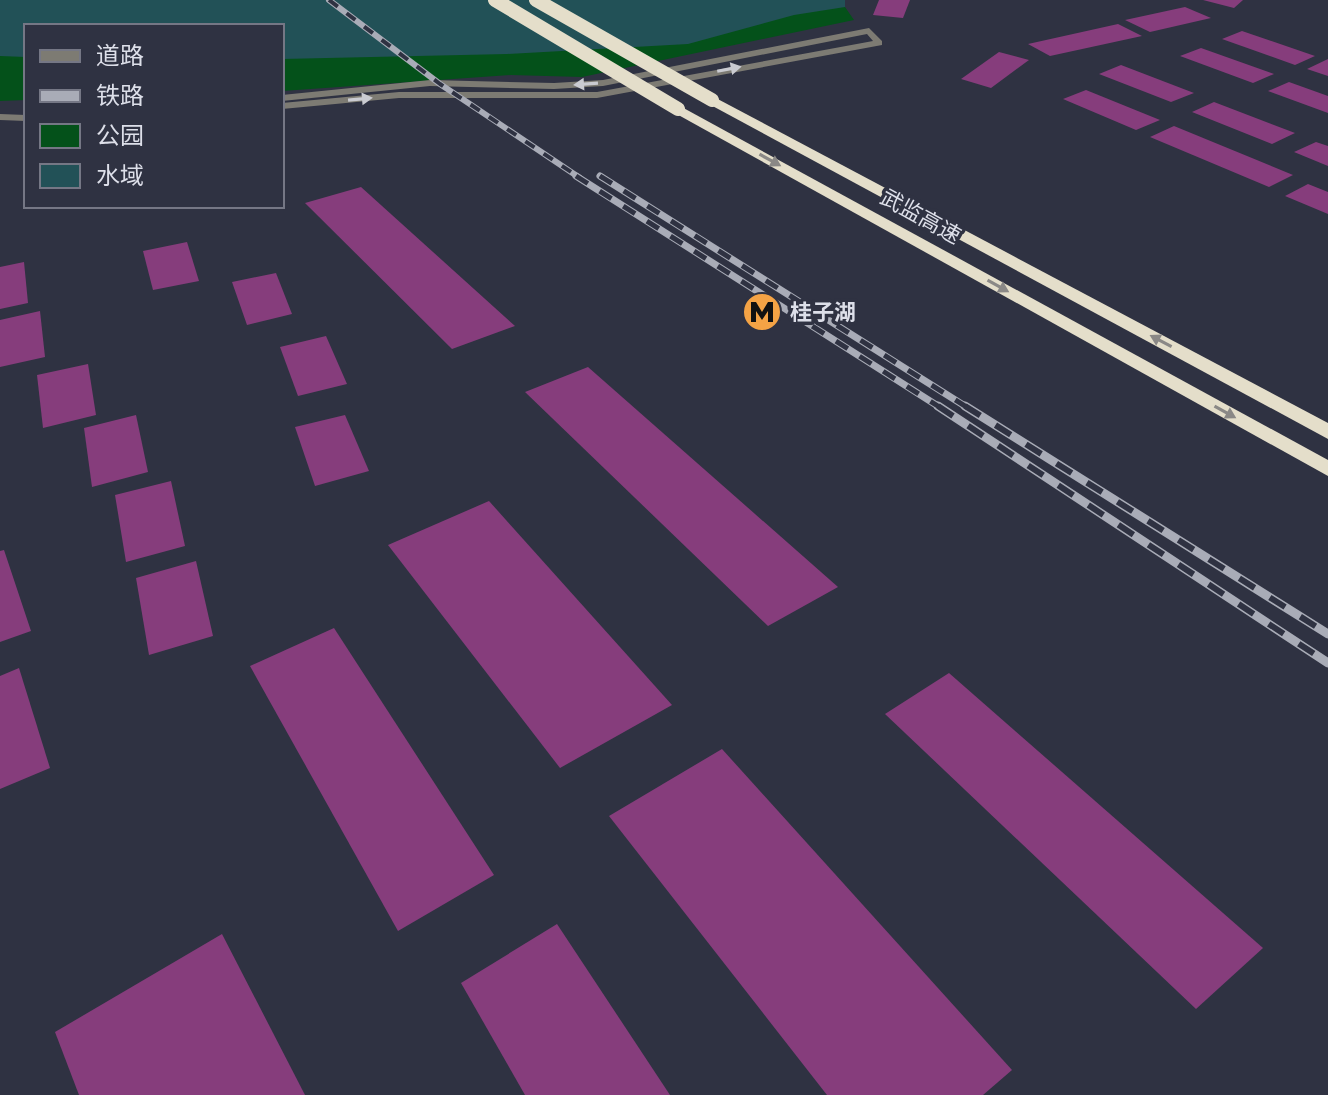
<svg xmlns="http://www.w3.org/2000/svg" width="1328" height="1095" viewBox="0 0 1328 1095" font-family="Ubuntu,'Noto Sans SC',sans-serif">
<rect width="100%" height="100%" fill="#2f3242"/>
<g fill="#04511a">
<path d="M801 4 845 7 854 20 582 77 511 75 282 91V41Z"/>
<path d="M0 40 26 41V100L0 101Z"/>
</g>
<path fill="#225157" d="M0 0H845V7L794 15 688 44 507 54 282 59V26H26V57L0 56Z"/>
<g fill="#863d7c">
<path d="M879 0H910L903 18 873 15Z"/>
<path d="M1203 0H1243L1234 8Z"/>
<path d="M1185 7 1211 18 1150 32 1125 20Z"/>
<path d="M1118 24 1142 36 1050 56 1028 44Z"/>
<path d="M1242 31 1315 56 1295 65 1222 39Z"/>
<path d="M1201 48 1274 74 1253 83 1180 56Z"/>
<path d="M999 52 1029 60 991 88 961 79Z"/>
<path d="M1328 59V76L1307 69Z"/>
<path d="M1121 65 1194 93 1171 102 1099 74Z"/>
<path d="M1289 82 1328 96V113L1268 91Z"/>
<path d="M1086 90 1160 120 1136 130 1063 99Z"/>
<path d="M1214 102 1295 133 1272 144 1192 112Z"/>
<path d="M1174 126 1293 175 1269 187 1150 137Z"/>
<path d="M1316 142 1328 146V166L1294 152Z"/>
<path d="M1308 184 1328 192V214L1285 196Z"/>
<path d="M361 187 515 326 452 349 305 203Z"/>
<path d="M187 242 199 281 153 290 143 251Z"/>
<path d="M24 262 28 303 0 309V267Z"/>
<path d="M276 273 292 314 247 325 232 282Z"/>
<path d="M40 311 45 357 0 367V320Z"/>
<path d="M326 336 347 384 298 396 280 347Z"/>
<path d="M88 364 96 415 43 428 37 375Z"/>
<path d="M588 367 838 587 768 626 525 392Z"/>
<path d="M136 415 148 472 92 487 84 428Z"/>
<path d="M345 415 369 471 315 486 295 427Z"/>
<path d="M171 481 185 546 126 562 115 495Z"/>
<path d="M489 501 672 705 560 768 388 545Z"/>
<path d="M4 550 31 631 0 642V551Z"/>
<path d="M196 561 213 636 149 655 136 578Z"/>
<path d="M334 628 494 875 398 931 250 666Z"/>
<path d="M19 668 50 768 0 789V676Z"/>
<path d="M949 673 1263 948 1196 1009 885 714Z"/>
<path d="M722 749 1012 1070 983 1095H827L609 816Z"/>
<path d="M557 924 670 1095H525L461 983Z"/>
<path d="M222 934 305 1095H79L55 1032Z"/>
</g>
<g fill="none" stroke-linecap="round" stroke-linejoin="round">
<g fill="#7d7b73" fill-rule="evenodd">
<path d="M869 28 882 41V45L597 98H399L282 109V103L399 92H597L873 41 867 34 603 86 554 89 430 86 282 101V95L430 80 554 83 603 80Z"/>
<path d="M0 114 26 115V121L0 120Z"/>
</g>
<g fill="#e4deca" fill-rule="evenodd">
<path d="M712 96 1328 423V439L707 103 705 100Z"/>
<path d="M678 105 1328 460V476L673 112V106Z"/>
</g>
<defs>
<g id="rail-far2">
<path d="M329 0 440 84 580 178"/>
<path d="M600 176 603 178"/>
</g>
<g id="rail-far1">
<path d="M576 176 941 408"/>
<path d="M600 176 968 408"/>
</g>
<g id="rail">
<path d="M938 406 1328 663"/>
<path d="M965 406 1328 634"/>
</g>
</defs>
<use href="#rail-far2" stroke="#a9acb7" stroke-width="6"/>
<use href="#rail-far1" stroke="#a9acb7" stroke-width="7"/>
<use href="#rail" stroke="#a9acb7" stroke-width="9"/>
<use href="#rail-far2" stroke="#2f3242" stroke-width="4" stroke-dasharray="11" stroke-linecap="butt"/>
<use href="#rail-far1" stroke="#2f3242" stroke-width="5" stroke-dasharray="14" stroke-linecap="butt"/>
<use href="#rail" stroke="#2f3242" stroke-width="6" stroke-dasharray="18" stroke-linecap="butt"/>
<g stroke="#e4deca" stroke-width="14">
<path d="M495 0 678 109"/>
<path d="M536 0 712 100"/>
</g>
</g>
<defs><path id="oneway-solid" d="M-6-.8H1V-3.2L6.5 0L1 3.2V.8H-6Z" transform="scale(2)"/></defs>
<g fill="#cacbd1">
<use href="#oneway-solid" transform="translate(729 69) rotate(-11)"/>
<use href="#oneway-solid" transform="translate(586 84) rotate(176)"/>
<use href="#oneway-solid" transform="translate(360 99) rotate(-5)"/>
</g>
<g fill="#8a8886">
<use href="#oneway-solid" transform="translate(770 160) rotate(29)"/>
<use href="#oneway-solid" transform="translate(998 286) rotate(29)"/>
<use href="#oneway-solid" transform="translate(1161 341) rotate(-152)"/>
<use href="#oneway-solid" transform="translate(1225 412) rotate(29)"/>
</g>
<defs>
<symbol id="metro-disc" viewBox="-11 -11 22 22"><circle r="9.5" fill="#f4a345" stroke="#2f3242"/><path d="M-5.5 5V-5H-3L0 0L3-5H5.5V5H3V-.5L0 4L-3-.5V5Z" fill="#111"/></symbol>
</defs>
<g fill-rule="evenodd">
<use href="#metro-disc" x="740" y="290" width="44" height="44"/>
</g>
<g text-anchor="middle" stroke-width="7" stroke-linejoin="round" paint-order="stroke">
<g font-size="22" fill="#dddfe9" stroke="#2f3242">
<text transform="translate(921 216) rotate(29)" y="8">武监高速</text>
</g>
<g font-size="22" font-weight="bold" fill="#dddfe9" stroke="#2f3242" text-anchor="start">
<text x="790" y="320">桂子湖</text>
</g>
</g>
<rect x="24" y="24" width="260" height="184" fill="#2f3242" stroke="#757785" stroke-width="2"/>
<rect x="40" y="50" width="40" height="12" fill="#7d7b73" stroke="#757785" stroke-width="2"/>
<text x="96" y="64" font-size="24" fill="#dddfe9">道路</text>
<rect x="40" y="90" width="40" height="12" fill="#a9acb7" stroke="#757785" stroke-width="2"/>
<text x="96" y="104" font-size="24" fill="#dddfe9">铁路</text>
<rect x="40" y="124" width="40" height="24" fill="#04511a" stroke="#757785" stroke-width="2"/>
<text x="96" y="144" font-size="24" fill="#dddfe9">公园</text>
<rect x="40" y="164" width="40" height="24" fill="#225157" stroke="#757785" stroke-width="2"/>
<text x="96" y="184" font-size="24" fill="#dddfe9">水域</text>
</svg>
